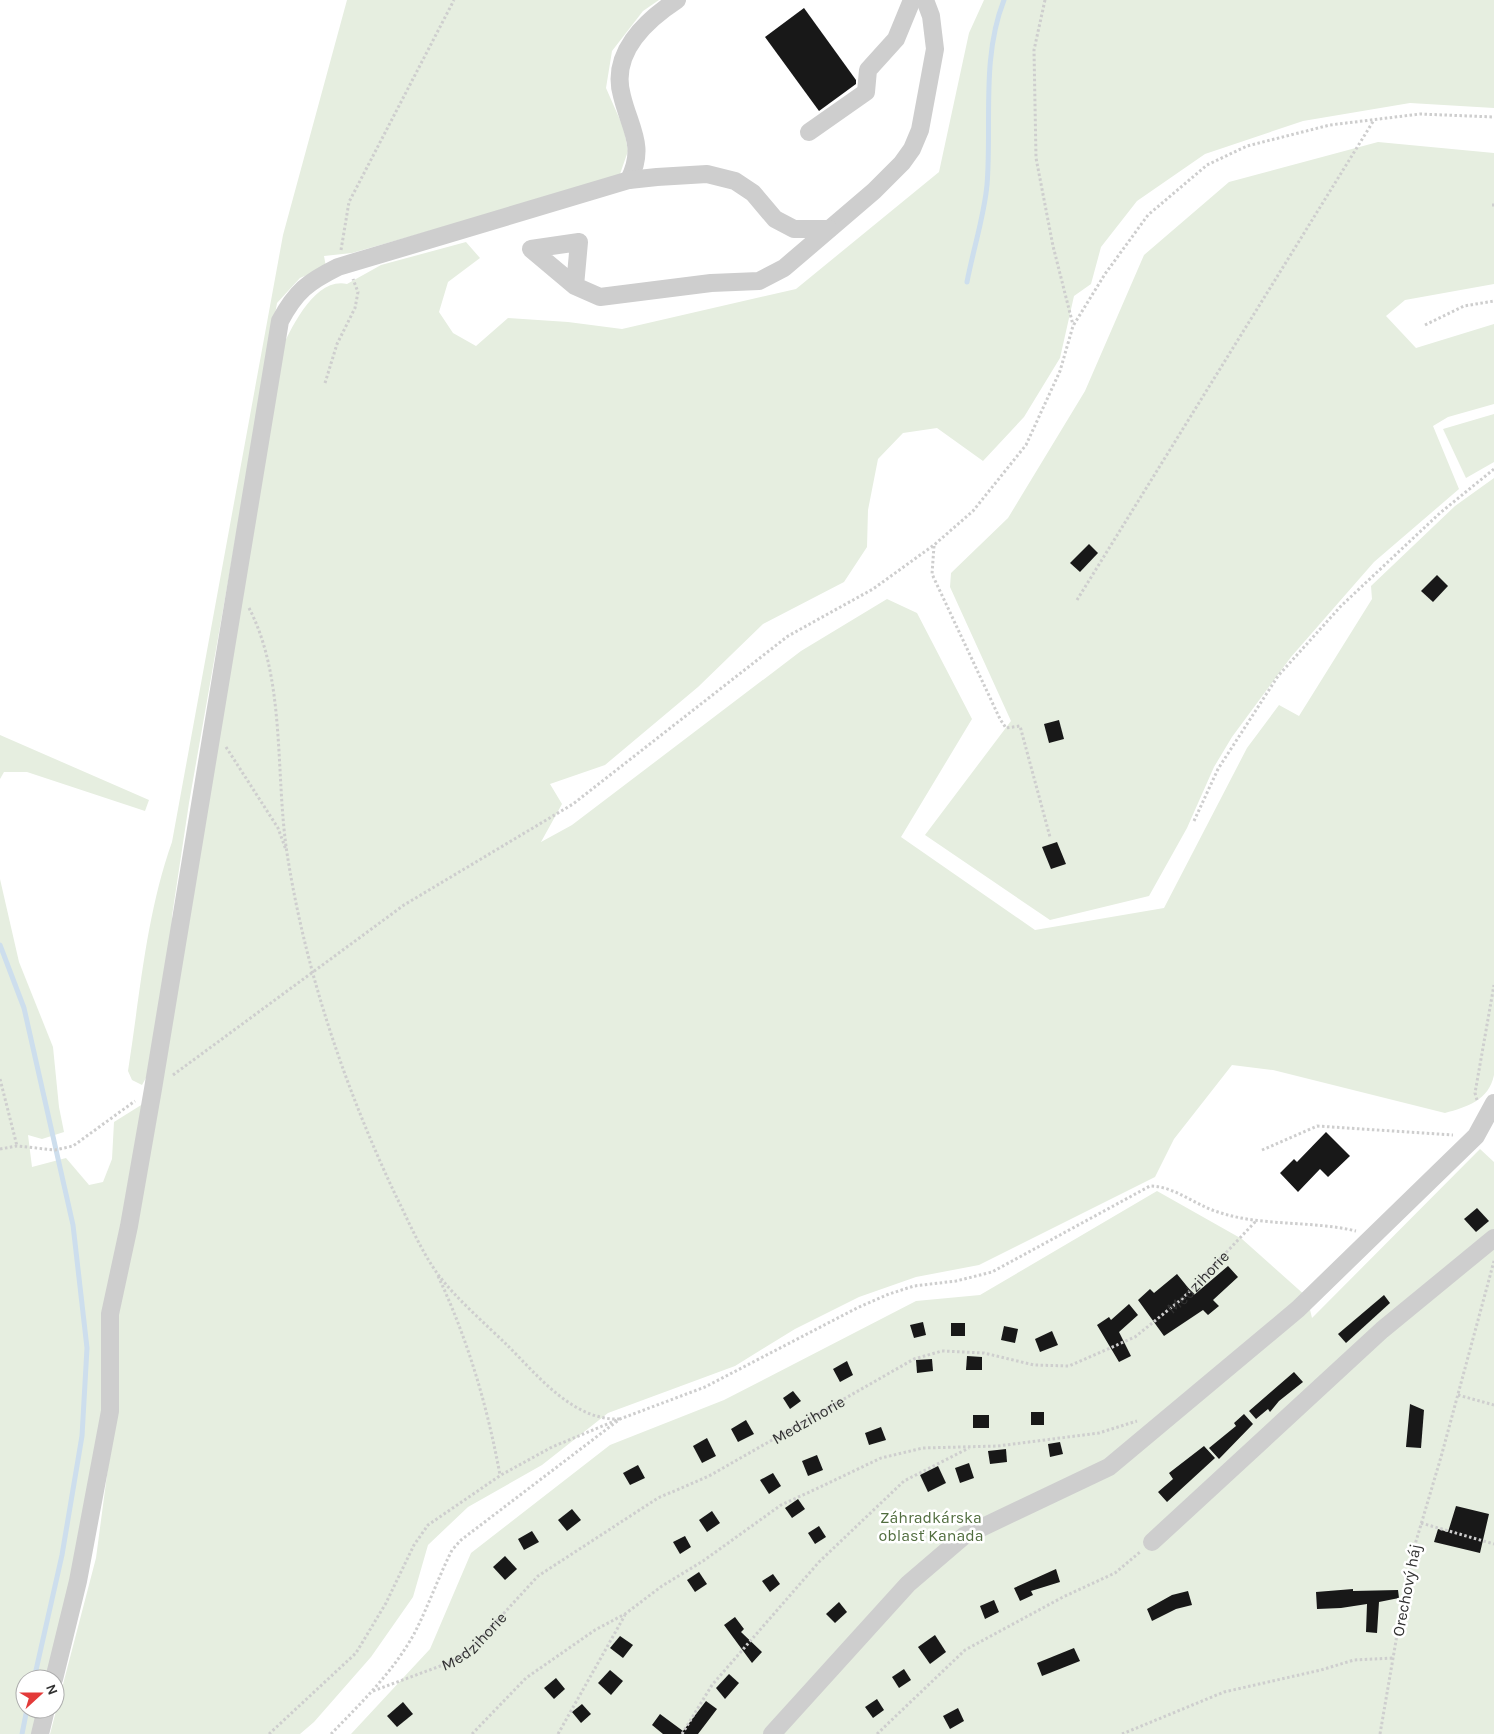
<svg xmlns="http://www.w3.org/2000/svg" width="1494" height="1734" viewBox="0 0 1494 1734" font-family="Karla,sans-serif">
<rect width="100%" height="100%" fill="#fff"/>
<g fill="#e6eee0">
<path d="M347 0H659L643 11 612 51 606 88 624 129 628 151 619 177 352 253 324 256 326 267 300 278 277 303 189 803 172 916 171 956 151 1069 142 1085 132 1080 128 1071C140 995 146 915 172 842L283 235Z"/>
<path d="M984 0H1494V108L1410 103 1303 121 1205 154 1137 201 1101 247 1091 284 1074 296 1060 358 1024 417 983 461 937 428 903 433 878 459 868 510 867 547 844 582 763 624 698 687 605 765 550 784 562 804 541 842 572 825 801 651 887 599 917 613 972 719 901 837 1035 930 1164 908 1247 748 1279 705 1299 716 1372 599 1371 586 1455 506 1494 478V1075C1489 1100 1467 1107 1445 1113L1273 1070 1232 1065 1174 1139 1155 1177 979 1265 916 1277 859 1297 795 1329 735 1366 608 1413 542 1465 468 1507 428 1545 413 1597 371 1657 314 1722 300 1734H50L96 1558 116 1407 117 1309 279 354C291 329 314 277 347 284L381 265 466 242 480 258 448 282 439 312 453 333 476 346 508 318 568 322 622 329 796 289 939 172 969 33Z"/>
<path d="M1378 142 1494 153V284L1405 300 1386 316 1416 348 1494 324V404L1448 417 1433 426 1459 489 1374 562 1291 657 1232 737 1214 767 1187 828 1149 896 1050 920 925 835 1011 721 950 587 951 573 1008 518 1085 391 1144 255 1229 182Z"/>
<path d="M1494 414V462L1466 478 1443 429Z"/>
<path d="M0 735 149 800 145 811 27 772H4L0 779Z"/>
<path d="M0 879 19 962 53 1047 59 1107 64 1132 42 1139 28 1135 32 1167 66 1158 89 1185 103 1182 112 1159 114 1122 146 1102 104 1409 78 1548 49 1679H25V1709H42L37 1734H0Z"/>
<path d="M1480 1149 1494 1162V1734H351L430 1649 471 1553 610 1445 724 1400 916 1301 980 1295 1157 1191 1242 1239 1307 1297 1312 1318Z"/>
</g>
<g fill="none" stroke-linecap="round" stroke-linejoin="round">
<g stroke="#cddeed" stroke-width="5">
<path d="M967 282C973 250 984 217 987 185 992 124 981 58 1004 0"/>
<path d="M0 945 24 1008 73 1225 87 1348 82 1436 62 1555 34 1679"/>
<path d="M22 1734 27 1709"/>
</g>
</g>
<g fill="#181818">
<path d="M804 8 856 80V84L819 111 765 37Z"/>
<path d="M1089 544 1098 553 1080 572 1070 563Z"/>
<path d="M1437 575 1448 586 1433 602 1421 591Z"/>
<path d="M1059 720 1064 739 1049 743 1044 724Z"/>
<path d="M1057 842 1066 864 1051 869 1042 847Z"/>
<path d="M1326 1132 1350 1156 1328 1177 1320 1169 1298 1192 1280 1173 1294 1159 1297 1162Z"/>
<path d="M1477 1208 1489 1221 1476 1232 1464 1219Z"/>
<path d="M1228 1266 1238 1277 1213 1300 1219 1306 1208 1315 1203 1310 1164 1336 1138 1300 1150 1289 1154 1293 1177 1274 1194 1295Z"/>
<path d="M1384 1295 1390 1303 1346 1343 1338 1334Z"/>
<path d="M1129 1304 1138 1315 1119 1332 1131 1356 1119 1362 1097 1325 1109 1317 1111 1320Z"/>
<path d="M923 1322 926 1335 914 1338 910 1325Z"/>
<rect x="951" y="1323" width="14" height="13"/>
<path d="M1004 1326 1018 1329 1015 1343 1001 1340Z"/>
<path d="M1052 1331 1058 1345 1040 1352 1035 1339Z"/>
<path d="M967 1356 982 1357V1370H966Z"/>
<path d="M932 1359 933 1371 917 1373 916 1360Z"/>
<path d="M847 1361 853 1375 840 1382 833 1369Z"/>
<path d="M1294 1372 1303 1382 1279 1401 1270 1412 1268 1409 1256 1419 1249 1411Z"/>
<path d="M793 1391 801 1401 790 1409 783 1398Z"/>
<path d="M1410 1404 1424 1410 1421 1448 1406 1447Z"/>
<rect x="1031" y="1412" width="13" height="13"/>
<path d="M1244 1414 1253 1424 1219 1459 1209 1448 1236 1426 1234 1423Z"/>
<rect x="973" y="1415" width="16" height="13"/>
<path d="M746 1420 754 1434 738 1442 731 1429Z"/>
<path d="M881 1427 886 1440 869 1445 865 1433Z"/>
<path d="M707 1438 716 1456 702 1463 693 1446Z"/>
<path d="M1060 1442 1063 1454 1050 1457 1048 1444Z"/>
<path d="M1204 1446 1215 1458 1167 1502 1158 1492 1173 1479 1169 1473Z"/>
<path d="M1006 1449 1007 1462 990 1464 988 1451Z"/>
<path d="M817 1455 823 1470 808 1476 802 1461Z"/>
<path d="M969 1463 974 1478 960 1483 955 1468Z"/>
<path d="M638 1465 645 1478 630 1485 623 1473Z"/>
<path d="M938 1466 946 1483 928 1492 920 1475Z"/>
<path d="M773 1473 781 1486 769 1494 760 1480Z"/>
<path d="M798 1499 805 1509 792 1518 785 1508Z"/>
<path d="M1456 1506 1489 1514 1480 1553 1434 1542 1438 1529 1448 1532Z"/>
<path d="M572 1509 581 1520 567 1531 558 1520Z"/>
<path d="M712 1511 720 1523 707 1532 699 1520Z"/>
<path d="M819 1526 826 1537 815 1544 808 1533Z"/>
<path d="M532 1531 539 1542 524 1550 518 1539Z"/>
<path d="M685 1536 691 1547 680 1554 673 1542Z"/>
<path d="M505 1556 517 1569 505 1580 493 1567Z"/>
<path d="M1056 1569 1060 1582 1031 1591 1033 1595 1020 1601 1014 1588Z"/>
<path d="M699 1572 707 1584 695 1592 687 1580Z"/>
<path d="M773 1574 780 1584 770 1592 762 1581Z"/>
<path d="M1353 1589V1591L1398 1590 1399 1598 1379 1602 1377 1633 1366 1632 1367 1604 1341 1608 1317 1609 1316 1592Z"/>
<path d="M1188 1591 1192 1605 1176 1609 1152 1621 1147 1609 1172 1595Z"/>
<path d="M994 1600 999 1612 985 1619 980 1606Z"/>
<path d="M839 1602 847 1612 835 1623 826 1614Z"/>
<path d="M735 1617 744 1629 741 1632 762 1652 752 1663 724 1625Z"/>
<path d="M935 1635 946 1652 930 1664 918 1647Z"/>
<path d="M620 1636 633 1645 623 1658 610 1648Z"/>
<path d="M1074 1648 1080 1661 1042 1676 1037 1663Z"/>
<path d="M904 1669 911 1680 899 1688 892 1677Z"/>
<path d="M610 1670 623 1681 611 1695 598 1683Z"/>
<path d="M729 1674 739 1683 725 1699 716 1688Z"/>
<path d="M556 1678 565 1689 554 1699 544 1688Z"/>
<path d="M877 1699 884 1710 873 1718 865 1707Z"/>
<path d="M706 1701 717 1709 698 1734H663L652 1725 660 1714 683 1731Z"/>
<path d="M403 1702 413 1714 397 1727 387 1716Z"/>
<path d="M582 1704 591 1714 581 1723 572 1712Z"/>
<path d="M958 1708 964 1721 950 1729 943 1716Z"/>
</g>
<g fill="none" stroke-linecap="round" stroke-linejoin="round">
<g stroke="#cecece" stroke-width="3" stroke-dasharray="2.5 2.5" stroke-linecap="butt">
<path d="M1045 0 1034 50 1036 158 1053 246 1073 325"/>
<path d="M1492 205H1494"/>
<path d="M341 250 349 202 454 0"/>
<path d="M1425 325 1464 306 1494 301"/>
<path d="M325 383 337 344 355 308 358 292 353 279"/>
<path d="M934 546 932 574 1000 719 1006 728 1020 726 1050 837"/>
<path d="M1077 600 1374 120"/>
<path d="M249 608C286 679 275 774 287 853 305 970 345 1088 395 1194 408 1220 420 1249 437 1273 455 1298 487 1325 509 1347 539 1377 574 1421 620 1419"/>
<path d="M226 747 278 828 286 850"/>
<path d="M1194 821 1218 769 1278 676 1341 606 1440 513 1494 469"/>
<path d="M173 1075 404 905 573 804 788 636 873 589 934 545 973 511 1026 445 1060 371 1073 326 1105 274 1148 215 1207 165 1247 146 1330 125 1420 114 1494 117"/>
<path d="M0 1079 17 1146"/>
<path d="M1477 1100 1475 1093 1494 985"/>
<path d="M0 1149 17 1146 55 1150 73 1146 135 1101"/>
<path d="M1262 1150 1317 1126 1453 1135"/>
<path d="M438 1276C468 1340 487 1405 500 1475"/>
<path d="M1458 1395 1494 1405"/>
<path d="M1421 1523 1494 1544"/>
<path id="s1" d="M373 1691 451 1662 472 1648 538 1576 658 1498 709 1476 914 1359 942 1351 984 1353 1034 1365 1069 1366 1135 1337 1183 1298 1256 1221"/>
<path d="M269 1734 356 1653 386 1603 414 1545 428 1525 501 1475 552 1447 617 1420"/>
<path d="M331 1734C361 1703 393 1672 414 1634 428 1607 438 1578 452 1550L461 1540 620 1419 705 1387 857 1308 889 1294 914 1286 956 1281 992 1272 1150 1186C1174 1186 1195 1205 1218 1212 1262 1227 1310 1220 1356 1231"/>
<path d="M472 1734 526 1678 595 1630 625 1614 662 1586 703 1561 781 1505 816 1489 881 1458 923 1448 998 1446 1099 1433 1137 1421"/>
<path d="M558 1734 625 1615"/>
<path d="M682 1734 712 1685 819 1562 904 1481 969 1448"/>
<path d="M877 1734 965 1650 1063 1597 1115 1573 1140 1552"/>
<path d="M1122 1734 1224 1692 1321 1670 1354 1660 1393 1658"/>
<path d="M1380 1734 1409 1565 1441 1457 1494 1261"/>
</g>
<g stroke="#cecece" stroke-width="18">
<path d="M809 132 866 92 868 70 896 39 912 0"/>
<path d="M629 180C646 146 630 129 622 96 610 54 645 21 677 0"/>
<path d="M575 286 579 242 531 249 575 286 600 297 711 283 759 281 784 268 874 191 902 163 912 149 920 130 935 49 931 16 925 0"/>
<path d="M1152 1542 1382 1330 1494 1238"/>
<path d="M54 1679 78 1581 110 1411V1314L129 1226 153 1089 280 321C296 291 308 282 338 267L629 180 657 177 707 174 735 181 753 193 775 219 794 229H829"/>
<path d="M40 1734 46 1709"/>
<path d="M772 1734 908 1584 964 1536 1109 1467 1298 1309 1476 1136 1494 1103"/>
</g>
</g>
<g text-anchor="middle" stroke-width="5" stroke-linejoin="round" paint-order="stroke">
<g font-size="16" fill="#313131" stroke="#fff">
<text dy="6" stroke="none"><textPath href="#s1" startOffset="954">Medzihorie</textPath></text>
<text dy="6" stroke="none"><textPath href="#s1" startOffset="519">Medzihorie</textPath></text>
<text transform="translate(1406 1590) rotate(-79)" y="6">Orechový háj</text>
<text dy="6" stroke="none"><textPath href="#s1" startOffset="114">Medzihorie</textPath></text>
</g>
<g font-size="16" fill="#516d3f" stroke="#fff">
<text x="931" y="1523">Záhradkárska<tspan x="931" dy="18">oblasť Kanada</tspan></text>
</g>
</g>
<g transform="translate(40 1694) rotate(69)"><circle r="24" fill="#ffffff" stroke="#adadad"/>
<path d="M0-4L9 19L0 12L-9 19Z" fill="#e33a39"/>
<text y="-8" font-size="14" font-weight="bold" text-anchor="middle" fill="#313131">N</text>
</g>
</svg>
